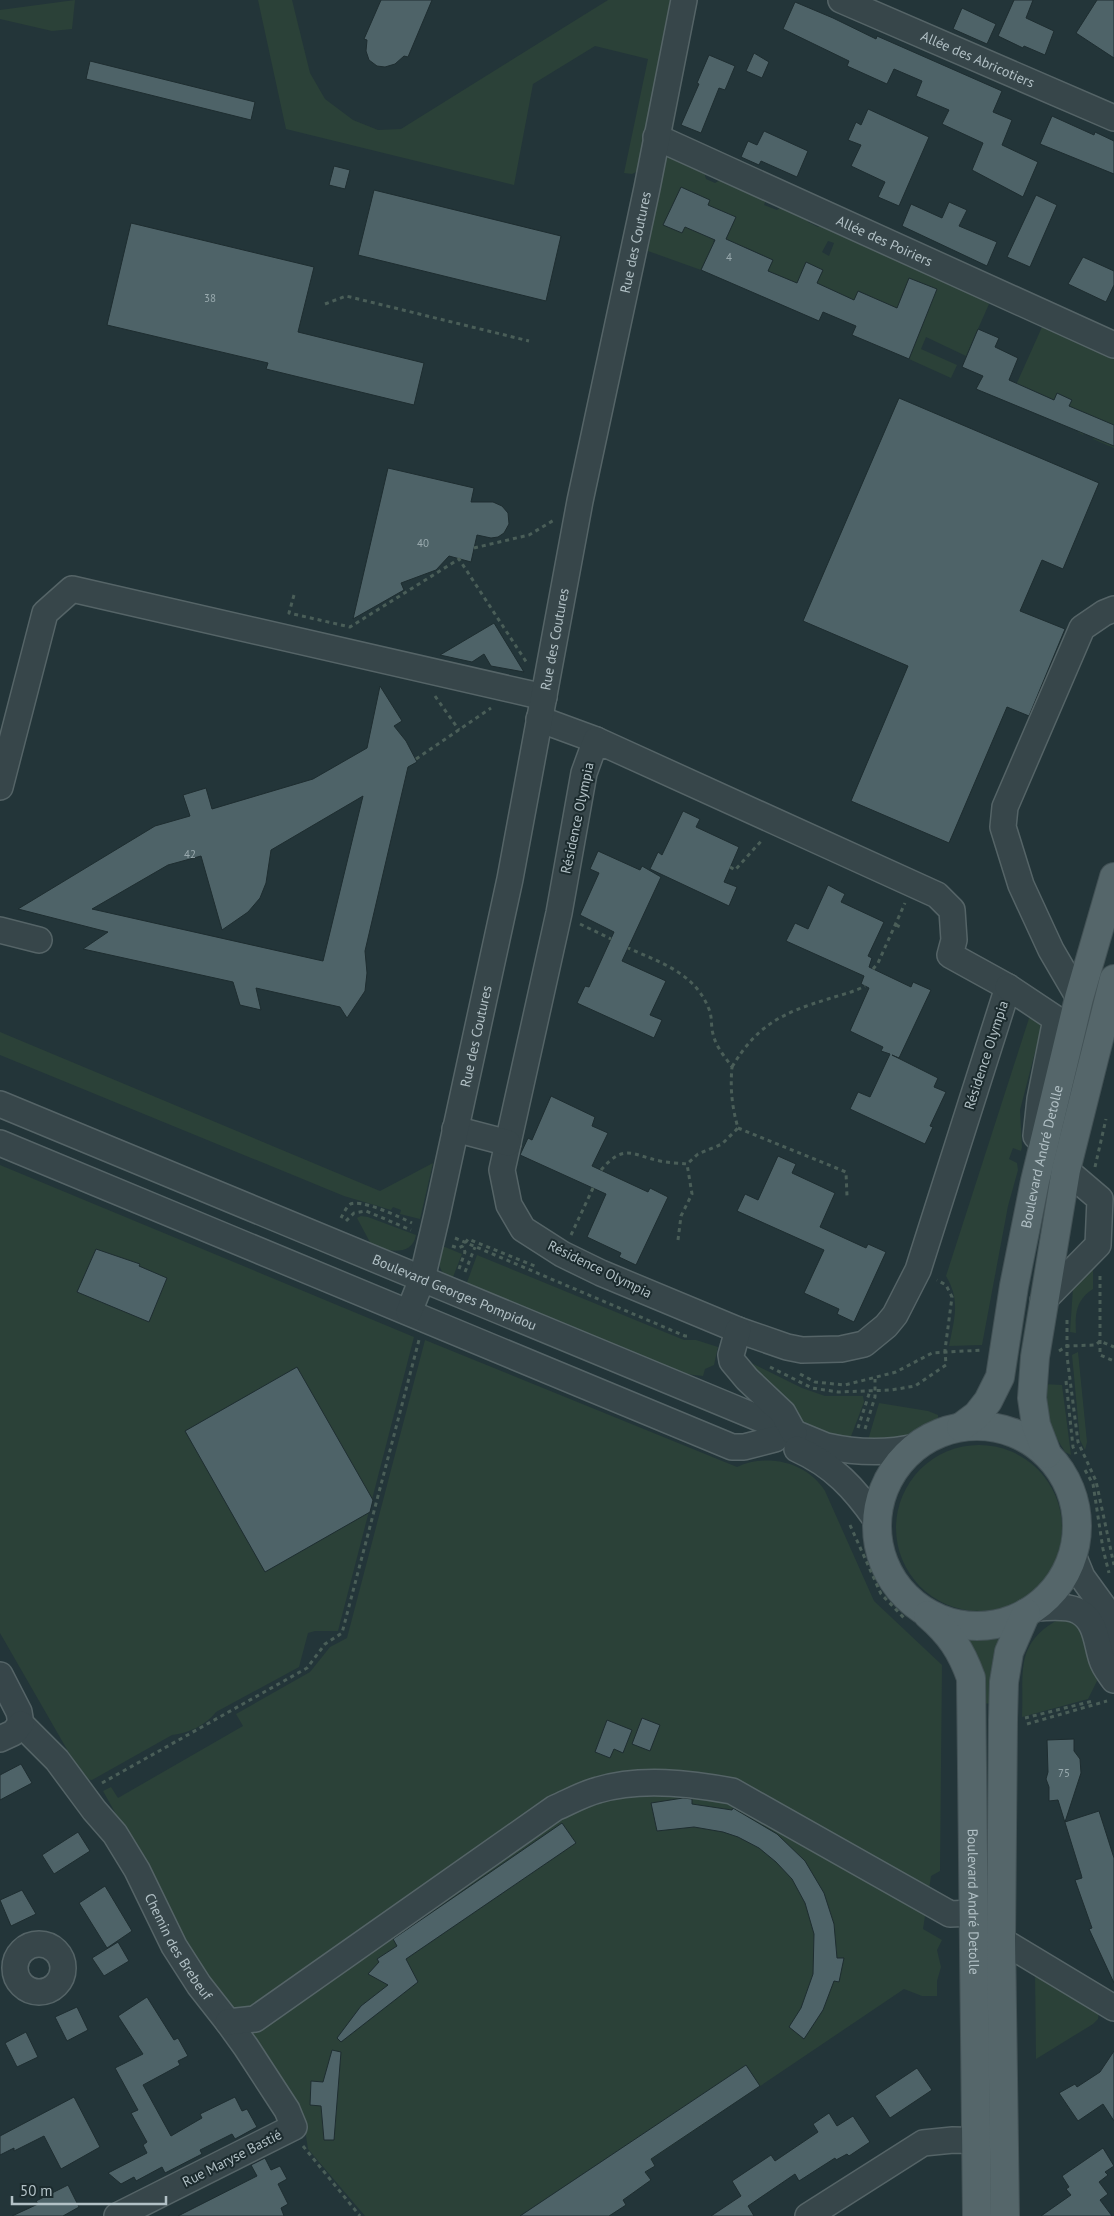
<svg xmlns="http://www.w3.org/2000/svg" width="1114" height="2216" viewBox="0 0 1114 2216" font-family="'PT Sans',sans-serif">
<rect width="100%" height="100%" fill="#233539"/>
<g fill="#2b4138" fill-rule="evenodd">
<path d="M75 0 72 29 52 31 0 19V10Z"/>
<path d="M258 0H292L310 73 325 99 353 120 378 130 401 129 608 0H672L638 171 632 174 624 173 648 59 595 46 533 84 514 185 286 129Z"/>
<path d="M666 152 703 169 706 179 715 183 724 178 767 197 764 205 777 210 784 205 807 215 808 222 818 227 824 223 985 298 989 304 966 356 926 337 921 349 957 365 951 378 909 359 917 339 902 331 909 279 900 300 902 302 893 324 870 296 859 291 851 307 844 303 847 297 814 290 823 270 797 283 768 271 773 260 745 247 738 261 711 249 701 270 648 251ZM726 214 735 218 723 247 713 242ZM828 241 834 243 829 256 822 252Z"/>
<path d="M1042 327 1114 353V448L1093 439 1095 435 1085 431 1083 435 1078 432 1081 425 1069 406 1072 400 1057 393 1054 400 1025 387 1012 394Z"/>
<path d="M1032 1009 1042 1025 1020 1110 1022 1147 1021 1151 1013 1148 1009 1159 1017 1163 1018 1170 1008 1206 982 1345 949 1346C954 1319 961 1301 946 1276Z"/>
<path d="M0 1032 380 1191 433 1163 420 1219 400 1214 401 1210 393 1207 391 1210 344 1196 0 1055Z"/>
<path d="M0 1165 414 1337 338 1631H315L308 1633 299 1667 216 1712C206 1725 189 1733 172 1735L92 1780 84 1779 0 1633Z"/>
<path d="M361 1216 368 1217 416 1235C412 1257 387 1251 372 1246L357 1218Z"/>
<path d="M440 1245 462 1254 451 1282C439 1273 436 1259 440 1245Z"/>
<path d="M477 1255 684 1340H696L718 1347 714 1365 705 1369 703 1376 685 1374 637 1361 465 1288Z"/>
<path d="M1093 1268V1289C1076 1300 1075 1313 1076 1333L1070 1332 1073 1288Z"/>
<path d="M425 1340 737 1467C767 1453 807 1462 825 1491L874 1601 942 1665 940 1871 931 1876 923 1929 942 1940 937 1950 941 1967 937 1981V1996H922L904 1989 652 2159 655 2166 646 2172 651 2180 623 2200 626 2205 609 2216H365L308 2149 305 2129 120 1836 117 1816 103 1791 111 1787 118 1798 243 1726 236 1714 310 1672 330 1647 347 1638Z"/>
<path d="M1078 1352 1087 1442 1085 1450 1080 1440 1072 1355Z"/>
<path d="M743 1359 802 1388 825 1396H863L864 1402 850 1439 834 1437 807 1425Z"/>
<path d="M1043 1384 1062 1385 1071 1455 1065 1452 1045 1419Z"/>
<path d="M879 1403 928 1411 938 1415V1418C913 1434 895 1441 866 1447Z"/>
<circle cx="979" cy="1528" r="83"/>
<path d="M1061 1618 1071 1620 1087 1637 1097 1681 1088 1699 1022 1717C1024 1670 1014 1643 1061 1618Z"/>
<path d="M1000 1639 992 1704 982 1703 976 1657 969 1640Z"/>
<path d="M1035 1970 1099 2012 1098 2019 1093 2024 1036 2059Z"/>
</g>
<g fill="#4e6368" stroke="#1e2d30" fill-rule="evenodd">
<path d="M381 0H432L408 57 404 56 395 64 385 67 377 66 369 60 366 51 367 40 364 39Z"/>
<path d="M1014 0H1033L1026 18 1054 31 1045 55 1024 46 1023 48 998 36Z"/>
<path d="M1097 0H1114V58L1076 33Z"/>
<path d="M795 2 833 18 876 39 877 36 1002 91 993 112 1012 120 1002 145 1038 162 1023 197 972 170 983 143 942 124 949 110 916 96 922 81 894 69 887 84 847 66 849 61 783 29Z"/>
<path d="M962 8 996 24 987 44 953 29Z"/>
<path d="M754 53 769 62 762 78 746 71Z"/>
<path d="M709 55 735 66 725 90 719 88 701 133 681 125 699 84 697 83Z"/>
<path d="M90 61 255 102 251 120 86 79Z"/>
<path d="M868 109 929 137 899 206 878 197 885 182 851 166 861 145 848 140 856 122 861 125Z"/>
<path d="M1052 116 1094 135 1095 132 1114 141V174L1040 144Z"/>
<path d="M764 131 808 151 797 177 761 161 759 165 741 157 748 141 757 145Z"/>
<path d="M334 166 350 170 345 189 329 185Z"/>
<path d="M681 187 710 200 708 205 736 217 726 239 773 260 768 271 797 283 806 262 823 270 817 283 854 300 858 291 897 308 909 278 937 289 909 359 852 335 856 326 823 312 819 321 701 270 715 240 685 227 682 233 663 225Z"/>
<path d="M374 190 561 236 546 301 358 255Z"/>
<path d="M1036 195 1057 205 1030 267 1007 257Z"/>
<path d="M949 202 967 210 959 226 997 242 987 266 902 226 911 204 942 218Z"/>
<path d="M131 223 314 267 298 332 424 363 414 405 266 369 268 363 107 325Z"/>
<path d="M1083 257 1114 271V285L1106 302 1068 284Z"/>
<path d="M978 329 999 338 995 347 1018 358 1009 380 1054 400 1057 393 1072 400 1069 406 1114 425V446L976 389 983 376 962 367Z"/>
<path d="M899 398 1099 483 1063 569 1042 560 1020 611 1065 629 1029 716 1007 707 949 843 851 801 908 666 803 621Z"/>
<path d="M388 468 474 488 471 502H493L502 506 508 513 509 524 504 533 498 537 491 538 477 535 471 562 449 556 436 570 401 583 404 590 353 619Z"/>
<path d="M494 623 524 672 491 666 484 654 472 662 440 655Z"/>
<path d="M380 686 402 721 394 726 406 741 417 762 408 767 365 951 367 973 365 991 347 1018 340 1007 256 988 261 1010 240 1005 233 982 83 949 108 932 18 909 155 826 190 816 183 795 206 788 212 809 313 779 367 748ZM363 796 323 961 92 909 168 865 201 856 222 930 248 912 260 898 266 883 271 850Z"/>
<path d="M683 811 700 819 696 827 739 847 724 882 737 887 729 906 650 869 658 852 662 855Z"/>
<path d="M598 851 640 870 642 866 661 877 622 961 666 981 650 1015 662 1020 654 1038 577 1003 585 986 589 987 614 932 580 915 599 873 590 869Z"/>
<path d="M828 885 845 894 841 902 884 922 868 956 872 958 869 967 911 987 913 982 931 990 899 1058 892 1055 938 1078 934 1087 946 1092 930 1126 933 1127 925 1144 850 1109 858 1092 870 1097 890 1054 881 1051 883 1047 850 1031 869 988 861 984 864 976 786 941 795 923 808 929Z"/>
<path d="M551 1096 595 1117 592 1126 608 1133 592 1166 648 1192 650 1188 668 1197 636 1265 619 1257 621 1253 587 1237 606 1194 520 1155 528 1138 532 1140Z"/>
<path d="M778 1156 796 1164 792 1173 835 1193 820 1227 866 1248 868 1244 886 1252 854 1322 837 1314 839 1309 804 1293 824 1250 737 1211 745 1194 758 1200Z"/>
<path d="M96 1249 140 1264 139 1266 167 1278 149 1322 77 1292Z"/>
<path d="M297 1367 373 1500 370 1512 265 1572 185 1431Z"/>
<path d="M642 1718 660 1725 650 1751 632 1744Z"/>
<path d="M607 1720 632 1730 623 1753 614 1749 610 1758 595 1752Z"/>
<path d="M1074 1739V1751L1080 1759 1081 1773 1065 1822 1099 1811 1114 1858V1983L1089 1929 1092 1928 1075 1880 1082 1878 1081 1874 1058 1800 1049 1801V1787L1046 1779 1048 1772 1047 1740Z"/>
<path d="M21 1764 32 1783 0 1800V1775Z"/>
<path d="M683 1798 692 1799V1804L732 1810 733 1808 777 1834 805 1861 824 1893 834 1924 837 1958H844L839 1982 834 1981 823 2010 804 2039 789 2027 801 2008 813 1974 814 1934 805 1903 792 1879 776 1862 759 1848 738 1837 723 1832 694 1827 657 1831 651 1803Z"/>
<path d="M562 1823 576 1843 406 1959 418 1982 341 2042 337 2038 361 2006 388 1985 368 1974 379 1962 377 1959 397 1946 393 1939Z"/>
<path d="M78 1832 90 1851 54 1874 42 1855Z"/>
<path d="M105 1886 132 1931 107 1948 79 1903Z"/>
<path d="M22 1890 36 1914 11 1926 0 1900Z"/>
<path d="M118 1942 129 1961 104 1976 92 1958Z"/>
<path d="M147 1997 174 2040 178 2038 188 2056 178 2061 180 2065 143 2085 171 2136 202 2118 200 2114 235 2097 242 2111 247 2109 257 2127 235 2139 232 2134 200 2150 202 2154 165 2173 162 2167 136 2181 134 2177 121 2184 108 2173 147 2153 143 2145 147 2142 131 2113 138 2110 115 2068 143 2054 118 2016Z"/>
<path d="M77 2007 88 2030 67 2041 55 2017Z"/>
<path d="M26 2032 38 2057 17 2067 5 2043Z"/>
<path d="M332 2050 341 2052 334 2140H324L321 2106 310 2105 311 2081 323 2082Z"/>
<path d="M1114 2051V2121L1103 2104 1078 2121 1059 2093 1075 2084 1077 2087 1100 2072Z"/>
<path d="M746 2065 760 2086 651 2159 655 2166 645 2172 651 2180 623 2200 626 2205 609 2216H520Z"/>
<path d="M917 2068 932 2090 890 2118 875 2096Z"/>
<path d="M74 2097 100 2147 61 2169 44 2136 14 2151V2148L0 2155V2136Z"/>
<path d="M829 2113 837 2126 853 2116 870 2142 849 2156 847 2154 836 2160 835 2158 799 2181 795 2174 748 2206 754 2216H711L741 2196 732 2181 771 2155 775 2161 818 2132 813 2124Z"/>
<path d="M1103 2148 1114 2166 1105 2172 1108 2175 1099 2182 1108 2194 1100 2200 1112 2216H1041L1071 2195 1066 2189 1069 2187 1062 2176Z"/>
<path d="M265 2158 271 2170 280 2166 287 2179 278 2184 288 2204 281 2208 284 2216H178L257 2176 251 2165Z"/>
<path d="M68 2185 79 2207 63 2216H12L38 2204 36 2201Z"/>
</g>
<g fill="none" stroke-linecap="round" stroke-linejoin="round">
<defs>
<g id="minor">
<path id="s1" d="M841 0 1114 118"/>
<path id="s2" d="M656 137 1114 345"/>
<path d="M539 719 596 740"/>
<path d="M596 740 937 895 952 910 954 940 950 955 1008 987 918 1270 895 1315 886 1326 864 1344 841 1349 802 1350 787 1347 738 1330 601 1273 562 1254 523 1229 509 1205 502 1170 559 913 584 773Z"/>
<path d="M0 787 45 613 72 589 544 697"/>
<path d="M0 930 39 940"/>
<path d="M1008 987 1056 1019 1040 1099 1036 1136"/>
<path d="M1079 998 1051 950 1021 885 1003 827 1005 807 1082 628 1104 613 1114 609"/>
<path id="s3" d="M0 1104 826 1446C857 1453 885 1454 916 1447"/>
<path d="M455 1129 508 1143"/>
<path d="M0 1143 732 1447H744L775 1439"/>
<path d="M1043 1301 1098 1245 1100 1199 1066 1170"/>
<path id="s4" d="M409 1312 422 1279 437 1215 510 879 580 501 647 188 684 0"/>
<path d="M738 1330 731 1355 732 1361 747 1379 783 1413 794 1433"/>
<path d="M797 1449C833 1465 855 1489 877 1521"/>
<path d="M1073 1555 1082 1577 1103 1606 1107 1616 1114 1652"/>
<path d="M1035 1608C1049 1608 1066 1605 1078 1611 1097 1621 1096 1643 1102 1660 1104 1667 1110 1674 1114 1680"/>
<path id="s5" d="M0 1675 19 1712 21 1724 57 1760 94 1810 115 1834 137 1870 174 1946 199 1985 228 2022 246 2047 287 2110 294 2127 117 2216"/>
<path d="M0 1739 13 1733 21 1724"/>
<path d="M1001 1940 1114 2008"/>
<circle cx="39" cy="1968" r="24"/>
<path d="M228 2022 255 2019 555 1808C569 1802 583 1794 598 1790 640 1777 690 1783 732 1791L950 1914 973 1913"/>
<path d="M808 2216 923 2143 953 2140 997 2141"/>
</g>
<g id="major">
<circle cx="977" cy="1526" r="100"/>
<path id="s6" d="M961 1427 977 1415 988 1401 1000 1377 1014 1286 1035 1181 1079 998 1114 877"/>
<path d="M1047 1454 1036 1425 1032 1398 1035 1357 1066 1170 1114 979"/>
<path id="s7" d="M928 1615C950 1634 961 1650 971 1678L977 2216"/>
<path d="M1005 2216 1001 1940 1003 1720 1004 1682 1009 1652 1026 1613"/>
</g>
</defs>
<use href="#minor" stroke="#556467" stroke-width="28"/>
<use href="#major" stroke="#435256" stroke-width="30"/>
<g stroke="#4a5e58" stroke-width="3" stroke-dasharray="4 4" stroke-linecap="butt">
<path d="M325 304 346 296 529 341"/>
<path d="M474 548 529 535 554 520"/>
<path d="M294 595 289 613 350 627 459 559 527 663"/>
<path d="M435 696 459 730"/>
<path d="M416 759 491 708"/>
<path d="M730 867 735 870 763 839"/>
<path d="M580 924 611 939"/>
<path d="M896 925 903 928"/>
<path d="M873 969 878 963 905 903"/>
<path d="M732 1067C757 1025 782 1013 828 999 840 995 854 992 865 986"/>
<path d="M738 1128 846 1172 847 1196"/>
<path d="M1095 1167 1106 1119"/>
<path d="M601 1170C624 1143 632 1155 660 1161 669 1163 679 1163 687 1164L698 1154 722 1144 738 1128C732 1107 730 1089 732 1067 725 1057 716 1047 713 1034 711 1027 712 1019 710 1012 697 974 662 963 628 948"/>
<path d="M341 1218C343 1214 346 1208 349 1205 358 1197 402 1218 412 1223"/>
<path d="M346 1221 354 1213 366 1211 411 1230"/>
<path d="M571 1235 593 1188"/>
<path d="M455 1238 685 1336H691"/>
<path d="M678 1240 681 1216 692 1194 687 1164"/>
<path d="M452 1246 458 1248 463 1246 468 1239 537 1267"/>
<path d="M459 1269 465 1252 463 1246"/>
<path d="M465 1272 475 1247"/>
<path d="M1100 1276V1355L1114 1361"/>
<path d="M1067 1320V1356L1078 1442 1096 1481 1114 1565"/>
<path d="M1059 1351 1067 1346 1096 1345 1100 1341 1114 1347"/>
<path d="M770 1367 812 1388 838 1392 891 1390 915 1386 946 1365 945 1350 952 1297 946 1285 937 1280"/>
<path d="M800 1374 815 1382 845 1385 896 1372 932 1353 982 1350"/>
<path d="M1066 1381 1073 1447 1076 1454"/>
<path d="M858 1428 870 1391"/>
<path d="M865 1429 875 1397V1379"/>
<path d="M1085 1470 1093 1484 1103 1549 1109 1573"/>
<path d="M850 1525 881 1594 905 1619"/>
<path d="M1025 1718 1093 1701"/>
<path d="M1027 1724 1107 1701"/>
<path d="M102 1783 307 1668 325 1644 342 1633 419 1340"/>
<path d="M303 2146 360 2216"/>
</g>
<use href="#minor" stroke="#37464a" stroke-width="25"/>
<use href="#major" stroke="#55666a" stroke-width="28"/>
</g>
<g text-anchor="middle" stroke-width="4" stroke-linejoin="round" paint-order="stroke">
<g font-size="11" fill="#99aaae">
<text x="729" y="261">4</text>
<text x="210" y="302">38</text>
<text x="423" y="547">40</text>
<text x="190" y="858">42</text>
<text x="1064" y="1777">75</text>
</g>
<g font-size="14" fill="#b2c1c6" stroke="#1c2b2e">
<text dy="5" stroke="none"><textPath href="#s1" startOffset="149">Allée des Abricotiers</textPath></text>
<text dy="5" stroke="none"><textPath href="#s2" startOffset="251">Allée des Poiriers</textPath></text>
<text dy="5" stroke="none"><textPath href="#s4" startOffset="1094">Rue des Coutures</textPath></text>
<text dy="5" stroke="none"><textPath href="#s4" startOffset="689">Rue des Coutures</textPath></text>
<text transform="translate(577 818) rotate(-78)" y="5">Résidence Olympia</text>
<text dy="5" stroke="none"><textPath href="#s4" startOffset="284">Rue des Coutures</textPath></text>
<text transform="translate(986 1055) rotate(-72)" y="5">Résidence Olympia</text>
<text dy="5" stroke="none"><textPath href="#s6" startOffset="289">Boulevard André Detolle</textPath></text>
<text transform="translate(600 1269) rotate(26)" y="5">Résidence Olympia</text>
<text dy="5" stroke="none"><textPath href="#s3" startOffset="492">Boulevard Georges Pompidou</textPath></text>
<text dy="5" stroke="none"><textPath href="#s7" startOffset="301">Boulevard André Detolle</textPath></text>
<text dy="5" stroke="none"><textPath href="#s5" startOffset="328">Chemin des Brebeuf</textPath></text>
<text transform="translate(232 2158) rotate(-27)" y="5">Rue Maryse Bastié</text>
</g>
</g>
<path d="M12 2196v8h154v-8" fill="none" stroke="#b2c1c6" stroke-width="2.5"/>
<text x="20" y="2196" font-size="15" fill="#b2c1c6" stroke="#1c2b2e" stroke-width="4" paint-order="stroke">50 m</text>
</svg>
